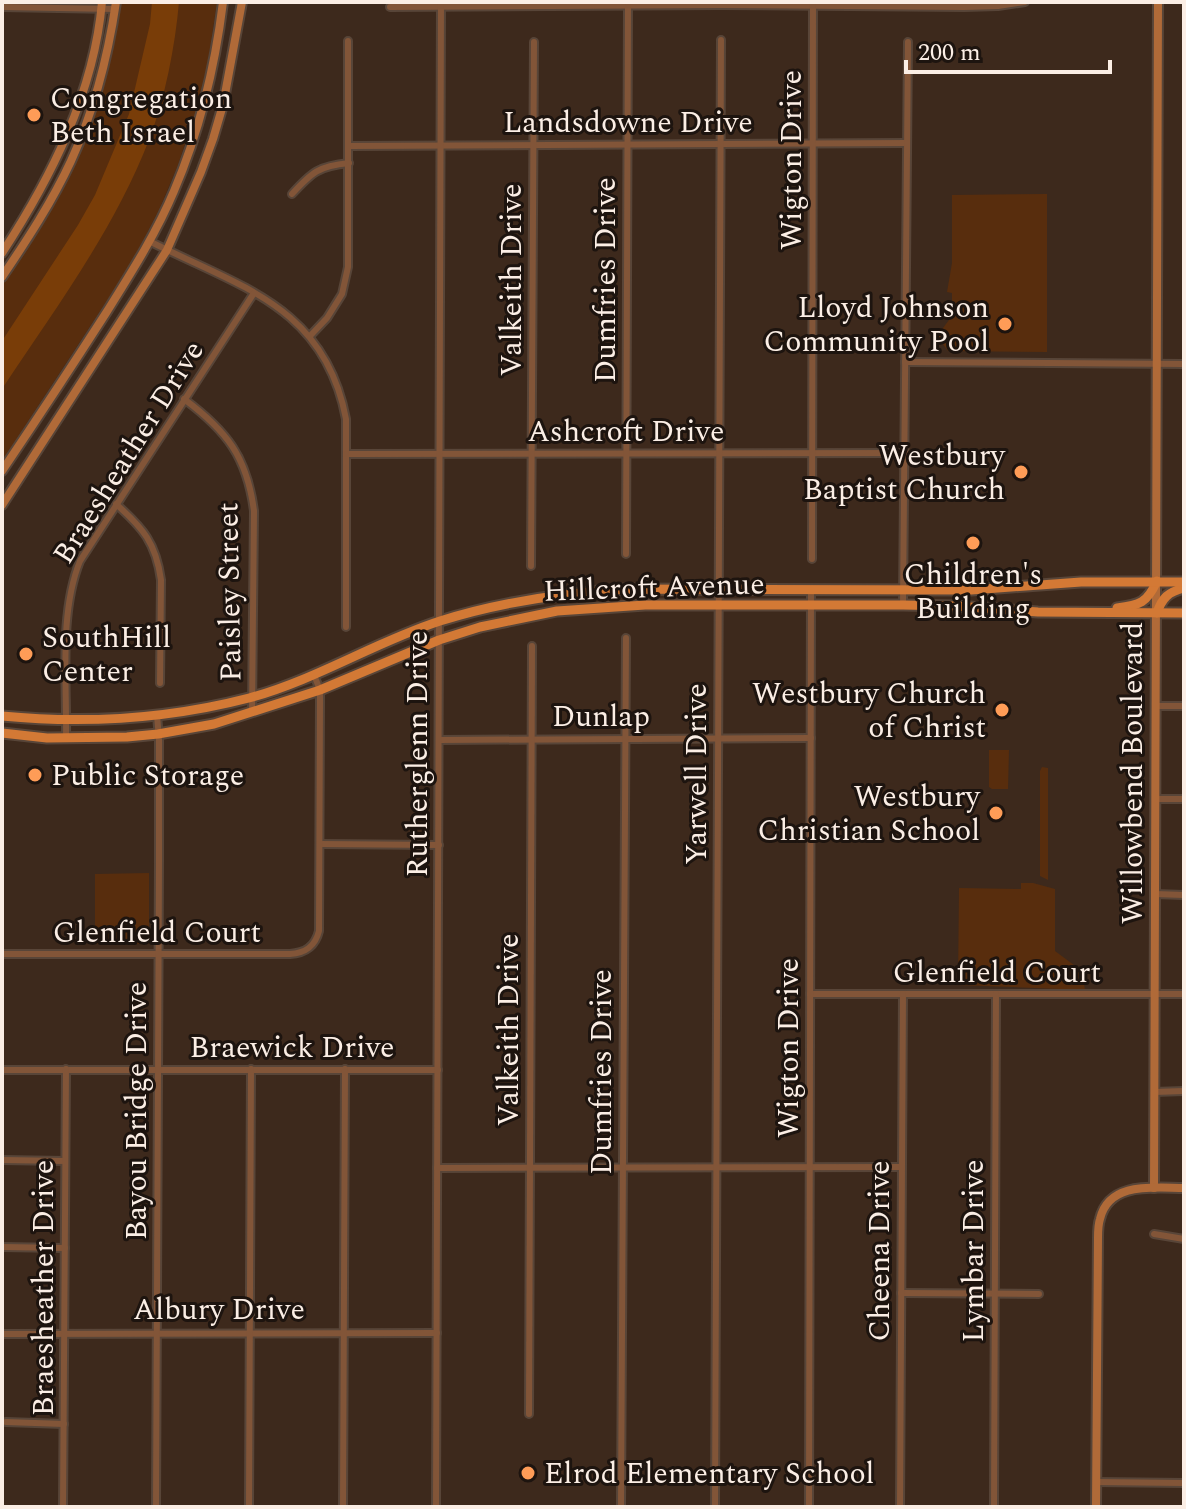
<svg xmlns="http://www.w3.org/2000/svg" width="1186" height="1509" viewBox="0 0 1186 1509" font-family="Spectral,serif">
<rect width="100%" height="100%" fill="#3d291c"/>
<g fill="#582d0d">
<path d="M120 2H217L208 62 195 113 178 165 159 210 136 254 110 296 2 461V283L38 228 82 146 106 75 115 36Z"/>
<path d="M1047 194V352L948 351 937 336 952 316V293L947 292 952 263V195Z"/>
<path d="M989 750H1009L1008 789H992L989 787Z"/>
<path d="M1042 767 1048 768V880L1040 876V771Z"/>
<path d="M149 873V944H95V874Z"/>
<path d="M1021 883H1033L1055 889V951L1082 971 1085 990 958 985 959 888 1021 889Z"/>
</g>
<path fill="#793d08" d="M152 2H179C175 47 165 98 149 140 114 230 55 309 2 389V341L78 225 95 195 129 114 150 24Z"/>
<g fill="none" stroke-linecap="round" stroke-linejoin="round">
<defs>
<g id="street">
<path d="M2 7 115 9"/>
<path d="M390 7 720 5 964 7 998 6 1025 2"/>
<path d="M349 146 907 143"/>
<path d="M292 194C312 172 319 166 349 163"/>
<path d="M149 241C240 287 325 306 346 419V627"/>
<path d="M310 336 327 318 342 294 348 267V41"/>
<path d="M905 362 1184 364"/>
<path d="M184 399C227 431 247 457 254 511L252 713"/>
<path d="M347 454 905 453"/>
<path d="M116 504C143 528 156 543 161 580L160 683"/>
<path d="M626 554 628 6"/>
<path d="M812 559 813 2"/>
<path d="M531 566 534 42"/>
<path d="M903 605 908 42"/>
<path d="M1156 706H1184"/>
<path d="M66 738C67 682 59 613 80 561L254 293"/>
<path d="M439 740 811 738"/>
<path d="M1155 799H1184"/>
<path d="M320 844 439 845"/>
<path d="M1155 894 1184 895"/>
<path d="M2 954H290C305 953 315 947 319 931L320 701V690L314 675"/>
<path d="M810 994H1184"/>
<path d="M2 1070H438"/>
<path d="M1154 1092 1184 1091"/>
<path d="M2 1160 65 1161"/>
<path d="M437 1168 902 1167"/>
<path d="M1154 1234 1184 1239"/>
<path d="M2 1247 65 1248"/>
<path d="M901 1293 1039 1294"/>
<path d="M2 1334 437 1333"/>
<path d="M529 1414 532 646"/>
<path d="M6 1422 64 1424"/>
<path d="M1096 1482 1184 1483"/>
<path d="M63 1507 66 1069"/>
<path d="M156 1507 159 862V739L157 715"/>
<path d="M249 1507 251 1069"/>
<path d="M343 1507 345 1069"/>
<path d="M436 1507 441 2"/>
<path d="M621 1507 626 638"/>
<path d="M715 1507 721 40"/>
<path d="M809 1507 811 589"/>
<path d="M900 1507 903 994"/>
<path d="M994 1507 996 994"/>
</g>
<g id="secondary">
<path d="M2 253C51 178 94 93 102 2"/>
<path d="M2 277C27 240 52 202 71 161 94 111 108 56 116 2"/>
<path d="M2 471C37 419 72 366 106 313 131 273 156 234 174 191 200 130 215 67 223 2"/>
<path d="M2 505 167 250 201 172 213 139 223 105 242 2"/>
<path d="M1154 1188 1158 2"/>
<path d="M1096 1507 1098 1238C1098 1232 1098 1225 1100 1219 1109 1181 1154 1188 1184 1188"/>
</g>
<g id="primary">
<path d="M1117 608C1140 605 1147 603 1157 581"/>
<path d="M1157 613C1162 598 1168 592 1184 588"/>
<path d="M2 716C85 724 168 719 249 698 316 680 375 642 440 621 500 602 563 593 625 589L971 590 1081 582H1184"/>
<path d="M2 733 47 738 127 737 158 734 214 724 320 690 439 640 480 627 557 611 645 605H903L956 606 1038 612 1184 613"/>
</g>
</defs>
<use href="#street" stroke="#584538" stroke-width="10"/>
<use href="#secondary" stroke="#584538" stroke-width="12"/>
<use href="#primary" stroke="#584538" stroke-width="13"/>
<use href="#street" stroke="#825538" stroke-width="6"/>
<use href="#secondary" stroke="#b06a38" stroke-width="8"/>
<use href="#primary" stroke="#d37935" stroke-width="9"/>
</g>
<g fill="#fe9c57" stroke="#1d140f" stroke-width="3">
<circle cx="34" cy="115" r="8"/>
<circle cx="1005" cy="324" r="8"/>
<circle cx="1021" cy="472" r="8"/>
<circle cx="973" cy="543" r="8"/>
<circle cx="26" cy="654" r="8"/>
<circle cx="1002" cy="710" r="8"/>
<circle cx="35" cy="775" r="8"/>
<circle cx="996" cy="813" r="8"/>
<circle cx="528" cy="1473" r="8"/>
</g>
<g text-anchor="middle" stroke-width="6" stroke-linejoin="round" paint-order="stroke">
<g font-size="30" fill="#fbeee5" stroke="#1d140f" text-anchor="start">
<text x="50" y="108">Congregation<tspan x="50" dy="34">Beth Israel</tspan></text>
<text x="989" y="317" text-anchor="end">Lloyd Johnson<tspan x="989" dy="34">Community Pool</tspan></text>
<text x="1005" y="465" text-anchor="end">Westbury<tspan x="1005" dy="34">Baptist Church</tspan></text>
<text x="973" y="584" text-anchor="middle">Children's<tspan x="973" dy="34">Building</tspan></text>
<text x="42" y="647">SouthHill<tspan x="42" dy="34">Center</tspan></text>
<text x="986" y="703" text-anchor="end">Westbury Church<tspan x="986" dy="34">of Christ</tspan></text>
<text x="51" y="785">Public Storage</text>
<text x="980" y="806" text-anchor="end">Westbury<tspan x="980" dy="34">Christian School</tspan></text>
<text x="544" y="1483">Elrod Elementary School</text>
</g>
<g font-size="30" fill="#fbeee5" stroke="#1d140f">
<text x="628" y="132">Landsdowne Drive</text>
<text transform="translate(791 160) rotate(-90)" y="10">Wigton Drive</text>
<text transform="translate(511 280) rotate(-90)" y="10">Valkeith Drive</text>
<text transform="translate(605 280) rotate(-90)" y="10">Dumfries Drive</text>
<text x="626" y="441">Ashcroft Drive</text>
<text transform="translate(128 452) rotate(-58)" y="10">Braesheather Drive</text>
<text transform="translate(654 587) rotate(-2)" y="10">Hillcroft Avenue</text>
<text transform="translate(229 592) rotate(-91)" y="10">Paisley Street</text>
<text x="601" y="726">Dunlap</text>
<text transform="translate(417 754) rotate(-90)" y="10">Rutherglenn Drive</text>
<text transform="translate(1132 773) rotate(-90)" y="10">Willowbend Boulevard</text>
<text transform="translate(696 774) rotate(-90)" y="10">Yarwell Drive</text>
<text x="157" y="942">Glenfield Court</text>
<text x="997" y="982">Glenfield Court</text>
<text transform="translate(508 1030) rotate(-90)" y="10">Valkeith Drive</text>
<text x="292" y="1057">Braewick Drive</text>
<text transform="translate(788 1048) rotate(-90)" y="10">Wigton Drive</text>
<text transform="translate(601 1072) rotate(-90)" y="10">Dumfries Drive</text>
<text transform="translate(136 1111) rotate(-90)" y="10">Bayou Bridge Drive</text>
<text transform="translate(879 1251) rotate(-90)" y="10">Cheena Drive</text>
<text transform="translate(973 1251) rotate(-90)" y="10">Lymbar Drive</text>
<text transform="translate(43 1288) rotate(-90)" y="10">Braesheather Drive</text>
<text x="219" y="1319">Albury Drive</text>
</g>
</g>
<rect width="1186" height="1509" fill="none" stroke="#fbeee5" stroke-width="8"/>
<path d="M906 60v12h204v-12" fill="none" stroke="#fbeee5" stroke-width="4"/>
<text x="918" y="60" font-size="24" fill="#fbeee5" stroke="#1d140f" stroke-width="6" paint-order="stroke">200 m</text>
</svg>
